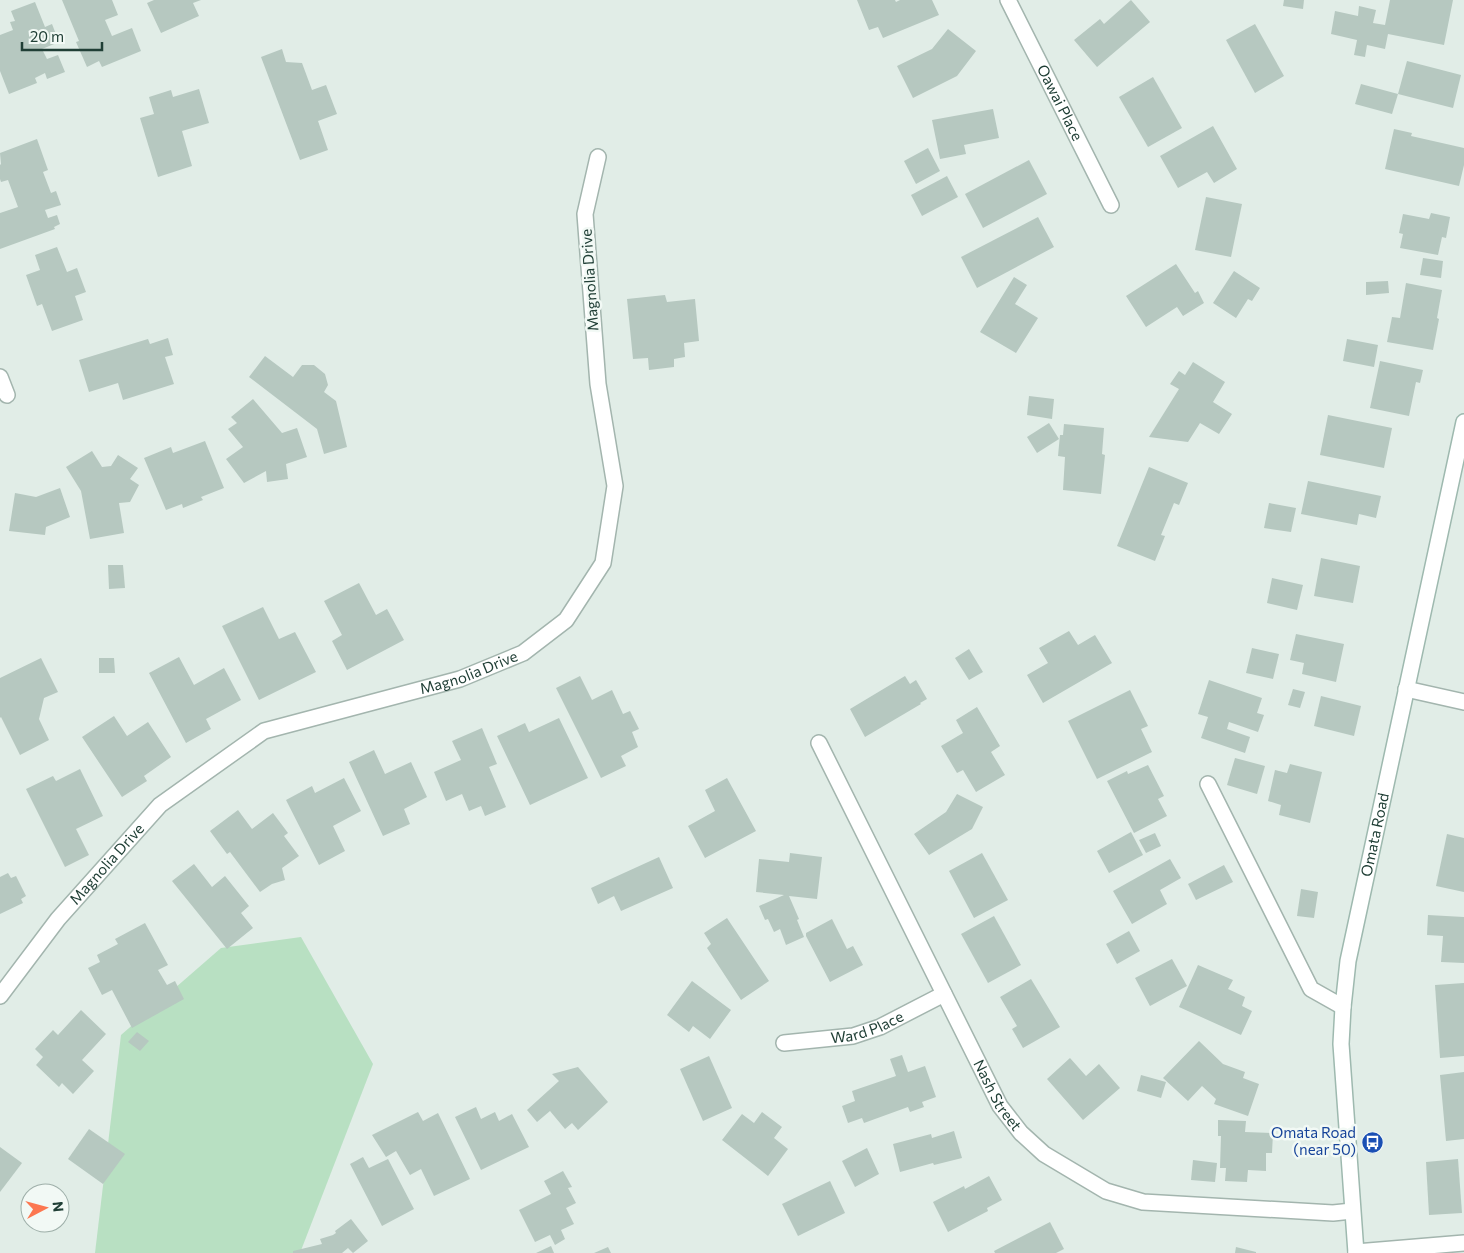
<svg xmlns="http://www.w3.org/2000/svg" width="1464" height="1253" viewBox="0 0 1464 1253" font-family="Commissioner,sans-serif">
<rect width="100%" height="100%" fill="#e1ede7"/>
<path fill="#b8e0c2" d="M301 937 373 1064 300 1253H95L121 1035 221 948Z"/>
<g fill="#b6c8c0">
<path d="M62 0H112L118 15 105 20 112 36 132 28 141 51 102 67 99 61 87 67 76 42 79 41Z"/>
<path d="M154 0H201L193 3 199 16 161 33 147 3Z"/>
<path d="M857 0H895L896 2 900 0H932L939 15 883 38 878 27 869 30Z"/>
<path d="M1131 0 1150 22 1097 67 1074 40 1100 19 1104 24Z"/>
<path d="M1284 0H1304L1303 9 1283 6Z"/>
<path d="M1390 0H1453L1444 45 1388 34 1385 49 1367 45 1365 57 1354 55 1357 40 1331 34 1335 11 1358 16 1359 6 1376 10 1373 23 1385 25Z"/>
<path d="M35 2 45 27 52 24 59 42 42 49 47 59 58 55 65 72 47 79 45 73 35 78 37 83 9 94 0 71V35L13 30 10 22 15 21 11 11Z"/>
<path d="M1255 24 1284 76 1255 93 1226 40Z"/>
<path d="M948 29 976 51 957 76 913 98 897 66 932 49Z"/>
<path d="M282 49 286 62 302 63 312 90 326 85 337 114 318 121 328 150 300 160 261 57Z"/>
<path d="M1407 61 1461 75 1453 108 1398 94Z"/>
<path d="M1153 77 1182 128 1148 147 1119 97Z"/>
<path d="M1361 84 1398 94 1392 114 1355 104Z"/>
<path d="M199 89 209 123 182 131 192 166 158 177 140 118 154 114 149 97 171 90 173 97Z"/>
<path d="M993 109 999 138 964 145 966 154 940 159 932 120Z"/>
<path d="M1213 126 1237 169 1214 183 1207 172 1178 188 1160 156Z"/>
<path d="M1394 129 1412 133 1411 136 1464 148V165L1459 186 1385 169Z"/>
<path d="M37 139 48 170 43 172 51 193 56 191 61 205 45 210 48 218 57 215 60 224 54 227 55 229 0 249V213L18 207 8 180 1 182 0 179V165L1 164 0 153Z"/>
<path d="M928 148 940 171 916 184 904 161Z"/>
<path d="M1029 160 1047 194 983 228 965 194Z"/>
<path d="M947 176 958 197 922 216 911 195Z"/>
<path d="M1206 197 1242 204 1231 257 1195 250Z"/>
<path d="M1431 213 1450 217 1446 238 1442 237 1438 255 1400 248 1403 234 1399 233 1403 214 1429 219Z"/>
<path d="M1038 217 1054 247 977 288 961 257Z"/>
<path d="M57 247 67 272 77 268 86 292 75 296 83 320 52 331 42 304 37 306 26 275 40 270 35 255Z"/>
<path d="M1423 258 1443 261 1441 278 1420 275Z"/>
<path d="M1176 264 1195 293 1198 291 1204 303 1183 316 1177 307 1146 327 1126 296Z"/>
<path d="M1234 271 1260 288 1252 301 1248 299 1236 318 1213 303Z"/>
<path d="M1014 277 1027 285 1015 304 1038 318 1016 353 980 332Z"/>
<path d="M1388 281 1389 293 1366 295V282Z"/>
<path d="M1406 283 1442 290 1437 318 1439 319 1433 350 1387 342 1392 317 1400 318Z"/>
<path d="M665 295 667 302 695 299 699 341 684 343 685 357 674 359V367L649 370 648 358 633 359 627 299Z"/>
<path d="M168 338 173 355 165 357 174 384 123 400 118 383 89 392 79 360 148 339 150 344Z"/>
<path d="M1347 339 1378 345 1374 367 1343 361Z"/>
<path d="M265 356 293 377 302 365H314L325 374 328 385 324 392 336 401 347 447 324 454 317 429 249 377Z"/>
<path d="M1380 361 1423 370 1420 383 1416 382 1409 416 1370 408Z"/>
<path d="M1193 362 1225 382 1213 402 1232 414 1219 434 1200 423 1188 442 1149 437 1179 389 1170 384 1179 371 1185 375Z"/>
<path d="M1029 396 1054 399 1052 419 1027 415Z"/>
<path d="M253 399 282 433 297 428 307 457 286 464 288 479 267 482 266 471 244 483 226 459 243 447 228 429 237 423 231 417Z"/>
<path d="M1328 415 1392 428 1384 468 1320 455Z"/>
<path d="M1049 423 1059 439 1037 453 1027 437Z"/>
<path d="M1064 424 1104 428 1102 454 1105 455 1101 494 1063 490 1065 457 1058 456 1060 435H1063Z"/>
<path d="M205 441 224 488 201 497 203 500 183 508 182 504 166 510 144 458 171 447 173 453Z"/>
<path d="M92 451 102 467 111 466 118 455 138 468 130 479 139 485 130 502 119 503 124 533 90 539 81 491 66 467Z"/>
<path d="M1149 467 1188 483 1179 505 1174 503 1161 535 1165 536 1155 561 1117 546Z"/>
<path d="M1308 481 1381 496 1376 518 1359 514 1357 525 1301 514Z"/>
<path d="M60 488 70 517 46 527 45 535 9 531 15 493 36 497Z"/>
<path d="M1269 503 1296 508 1291 532 1264 528Z"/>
<path d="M1321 558 1360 566 1353 603 1314 596Z"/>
<path d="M108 565H123L125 588 109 589Z"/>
<path d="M1272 578 1303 585 1297 610 1267 603Z"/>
<path d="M359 583 376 615 387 609 404 640 347 670 332 641 342 635 324 601Z"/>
<path d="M263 607 279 639 295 632 316 672 259 700 222 626Z"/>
<path d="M1069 631 1078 645 1095 635 1112 663 1043 703 1027 675 1048 663 1039 648Z"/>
<path d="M1296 634 1344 644 1336 682 1302 674 1304 663 1290 660Z"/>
<path d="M1252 648 1279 654 1273 679 1246 673Z"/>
<path d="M969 649 983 672 969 680 955 658Z"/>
<path d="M179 657 194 685 224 668 241 700 206 719 211 729 186 743 149 673Z"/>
<path d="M41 658 58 692 44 698 39 719 49 740 20 755 1 717 0 718V678Z"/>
<path d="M99 658H114L115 673H99Z"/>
<path d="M580 676 592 700 612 690 623 714 630 711 639 729 632 732 638 747 621 756 626 766 601 778 556 688Z"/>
<path d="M905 676 910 684 916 680 927 699 920 703 921 704 865 737 850 709Z"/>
<path d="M1209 680 1262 698 1257 713 1264 715 1258 732 1229 722 1227 729 1250 737 1245 753 1201 738 1208 717 1198 714Z"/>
<path d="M1293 689 1305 692 1300 708 1288 705Z"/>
<path d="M1130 690 1148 726 1141 729 1152 752 1097 779 1068 721Z"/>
<path d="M1321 696 1361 706 1354 736 1314 726Z"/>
<path d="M977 707 1000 746 991 752 1005 775 976 792 963 770 957 773 941 746 963 733 956 720Z"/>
<path d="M114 716 127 736 148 722 171 757 144 776 147 781 122 797 82 737Z"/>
<path d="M559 718 588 778 530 805 497 736 525 723 529 732Z"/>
<path d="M482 728 497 764 489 767 506 807 485 816 481 806 469 811 462 794 446 801 434 772 461 760 452 741Z"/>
<path d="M374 750 385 774 411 762 427 797 404 809 410 824 383 836 349 762Z"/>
<path d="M1235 758 1265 766 1257 794 1227 785Z"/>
<path d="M1290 764 1322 772 1310 823 1279 815 1281 805 1268 801 1275 770 1287 773Z"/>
<path d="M1148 765 1164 796 1158 799 1167 816 1134 833 1107 781 1127 771 1128 774Z"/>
<path d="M80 769 103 816 76 829 89 855 65 867 26 789 53 776 56 781Z"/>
<path d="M344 778 361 811 333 826 345 851 319 865 286 800 312 786 315 793Z"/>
<path d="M727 778 756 831 705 858 688 826 715 811 705 790Z"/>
<path d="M957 794 983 807 972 829 929 855 914 834 946 812Z"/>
<path d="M238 810 252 829 273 813 288 833 284 836 299 856 282 868 285 880 272 884 260 892 230 852 227 854 210 831Z"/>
<path d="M1131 832 1143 855 1109 873 1097 851Z"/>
<path d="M1155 833 1161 846 1146 853 1139 840Z"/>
<path d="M1447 834 1464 838V892L1436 886Z"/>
<path d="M790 853 822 857 817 899 789 896 799 919 797 920 804 937 786 945 780 929 774 932 768 919 765 920 759 906 784 895 756 892 759 859 789 862Z"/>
<path d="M982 853 1008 900 974 918 949 871Z"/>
<path d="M659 857 673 888 621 911 614 896 598 904 591 888Z"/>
<path d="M1170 859 1181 878 1160 890 1167 904 1132 924 1113 891Z"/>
<path d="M194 864 212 887 225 876 249 906 241 913 253 928 227 949 172 881Z"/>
<path d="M1224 865 1233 882 1196 900 1188 884Z"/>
<path d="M8 873 11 878 16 876 26 896 21 899 23 903 0 914V877Z"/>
<path d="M1301 889 1318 892 1314 918 1297 916Z"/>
<path d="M1428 915 1464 917V963L1441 962 1443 936 1427 935Z"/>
<path d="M994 916 1021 965 988 983 961 934Z"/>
<path d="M727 918 769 981 741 1000 707 948 711 944 704 933Z"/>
<path d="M832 919 847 949 853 946 863 965 830 982 806 936V933Z"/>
<path d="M145 923 168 965 158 970 167 985 175 981 184 999 132 1028 112 990 102 995 88 968 100 962 97 955 118 944 115 939Z"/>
<path d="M1129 931 1140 951 1117 964 1106 944Z"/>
<path d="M1172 959 1187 986 1150 1006 1135 978Z"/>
<path d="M1198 965 1233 980 1228 989 1245 997 1242 1006 1252 1011 1241 1035 1179 1007Z"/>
<path d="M1031 979 1060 1027 1023 1048 1012 1029 1017 1026 1000 997Z"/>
<path d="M692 981 731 1010 710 1039 693 1026 689 1032 667 1015Z"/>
<path d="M1464 983V1056L1440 1058 1435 985Z"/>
<path d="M81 1010 106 1034 82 1060 94 1071 73 1094 62 1083 59 1087 36 1065 43 1057 35 1049 53 1030 58 1035Z"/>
<path d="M137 1032 149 1041 140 1051 128 1042Z"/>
<path d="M1199 1041 1223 1064 1245 1072 1243 1078 1259 1084 1248 1116 1214 1104 1216 1099 1202 1086 1188 1101 1163 1078Z"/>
<path d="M902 1055 908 1072 925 1066 936 1097 922 1102 924 1107 910 1112 908 1107 864 1123 862 1118 848 1123 842 1106 855 1101 852 1091 896 1076 890 1059Z"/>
<path d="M709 1056 732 1108 703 1121 680 1069Z"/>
<path d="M1070 1058 1086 1076 1099 1064 1120 1088 1083 1120 1047 1079Z"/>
<path d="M578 1067 608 1102 578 1130 572 1123 565 1129 550 1111 537 1122 527 1110 559 1081 552 1074Z"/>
<path d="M1464 1072V1139L1446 1141 1440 1075Z"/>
<path d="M1141 1075 1166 1082 1161 1098 1137 1091Z"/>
<path d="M476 1107 481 1119 495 1112 499 1121 512 1114 529 1147 481 1170 455 1117Z"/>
<path d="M418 1112 423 1121 438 1113 470 1179 434 1196 421 1169 410 1175 396 1151 386 1157 372 1135Z"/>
<path d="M762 1112 782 1127 774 1138 788 1149 768 1176 722 1140 742 1114 754 1123Z"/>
<path d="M1218 1120 1246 1121 1245 1132 1273 1133 1272 1153H1266V1171L1248 1170 1247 1182 1225 1181 1226 1168H1220L1221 1136H1218Z"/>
<path d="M89 1129 125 1154 103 1184 68 1159Z"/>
<path d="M954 1131 962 1158 934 1165 933 1163 900 1172 893 1144 931 1134 932 1138Z"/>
<path d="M0 1147 22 1163 0 1192Z"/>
<path d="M867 1148 879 1174 855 1187 842 1161Z"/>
<path d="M363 1157 369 1168 388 1159 414 1209 382 1226 350 1164Z"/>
<path d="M1458 1159 1462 1213 1429 1215 1426 1162Z"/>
<path d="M1193 1160 1217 1163 1215 1182 1191 1180Z"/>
<path d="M563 1171 572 1187 568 1188 576 1203 566 1208 574 1224 561 1230 565 1239 555 1245 550 1235 535 1242 519 1210 551 1194 544 1181Z"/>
<path d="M989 1176 1002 1200 987 1208 988 1211 948 1232 933 1202 964 1186 965 1189Z"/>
<path d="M830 1181 845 1213 798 1236 782 1204Z"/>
<path d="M351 1219 368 1241 353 1253 348 1248 342 1253H293V1251L322 1244 320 1239 333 1235 336 1233 335 1231Z"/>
<path d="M1050 1222 1064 1249 1056 1253H995L994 1251Z"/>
<path d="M551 1246 554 1253H536Z"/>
<path d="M608 1247 611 1253H594Z"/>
<path d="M1236 1247 1256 1252V1253H1235Z"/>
</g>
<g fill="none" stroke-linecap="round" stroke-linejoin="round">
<defs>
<g id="street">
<path id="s1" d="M1008 0 1111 205"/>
<path d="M0 377 7 395"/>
<path d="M1406 689 1464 702"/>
<path id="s2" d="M819 743 1000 1106 1021 1133 1044 1154 1106 1191 1143 1202 1333 1213 1352 1211"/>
<path d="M1208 784 1311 989 1343 1007"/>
<path id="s3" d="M0 996 58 919 160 805 264 731 460 679 523 653 566 620 603 563 615 486 598 384 585 214 598 157"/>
<path id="s4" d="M784 1043 853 1036 880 1027 944 994"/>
<path d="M1356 1252 1464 1243"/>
</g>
<g id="secondary">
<path id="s5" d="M1356 1253 1341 1044 1343 1007 1348 961 1464 422"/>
</g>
</defs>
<use href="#street" stroke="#a3b5ae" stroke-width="18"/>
<use href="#secondary" stroke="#9eb9af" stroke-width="18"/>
<use href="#street" stroke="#fff" stroke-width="15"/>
<use href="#secondary" stroke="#fff" stroke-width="15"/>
</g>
<defs>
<symbol id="bus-disc" viewBox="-11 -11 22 22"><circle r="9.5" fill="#1a4fb4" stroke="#f2f9f5"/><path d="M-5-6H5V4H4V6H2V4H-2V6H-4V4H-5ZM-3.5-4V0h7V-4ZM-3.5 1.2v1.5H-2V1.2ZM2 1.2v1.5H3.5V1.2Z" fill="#fff"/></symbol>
</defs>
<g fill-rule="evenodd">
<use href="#bus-disc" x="1360" y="1130" width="25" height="25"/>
</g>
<g text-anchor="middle" stroke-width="5" stroke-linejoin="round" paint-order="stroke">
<g font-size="15" fill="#203f36" stroke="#f2f9f5">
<text dy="5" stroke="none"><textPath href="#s1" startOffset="115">Oawai Place</textPath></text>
<text transform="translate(590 280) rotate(-94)" y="5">Magnolia Drive</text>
<text dy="5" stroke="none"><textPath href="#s3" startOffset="590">Magnolia Drive</textPath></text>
<text dy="5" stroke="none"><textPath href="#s5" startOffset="422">Omata Road</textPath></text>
<text dy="5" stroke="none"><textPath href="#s3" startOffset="170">Magnolia Drive</textPath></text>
<text dy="5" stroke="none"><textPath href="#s4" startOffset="85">Ward Place</textPath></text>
<text dy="5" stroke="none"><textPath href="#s2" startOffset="395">Nash Street</textPath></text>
</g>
<g font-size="15" fill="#164399" stroke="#f2f9f5" text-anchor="end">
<text x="1356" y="1138">Omata Road<tspan x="1356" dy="17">(near 50)</tspan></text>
</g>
</g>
<g transform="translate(45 1208) rotate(84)"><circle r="24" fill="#f2f9f5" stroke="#9eafa9"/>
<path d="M0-4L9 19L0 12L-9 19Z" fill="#fc7750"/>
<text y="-8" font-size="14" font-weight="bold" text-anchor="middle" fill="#203f36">N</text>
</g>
<path d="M22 42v8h80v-8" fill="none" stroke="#203f36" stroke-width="2.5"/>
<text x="30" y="42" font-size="15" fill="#203f36" stroke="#f2f9f5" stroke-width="4" paint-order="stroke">20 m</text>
</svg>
